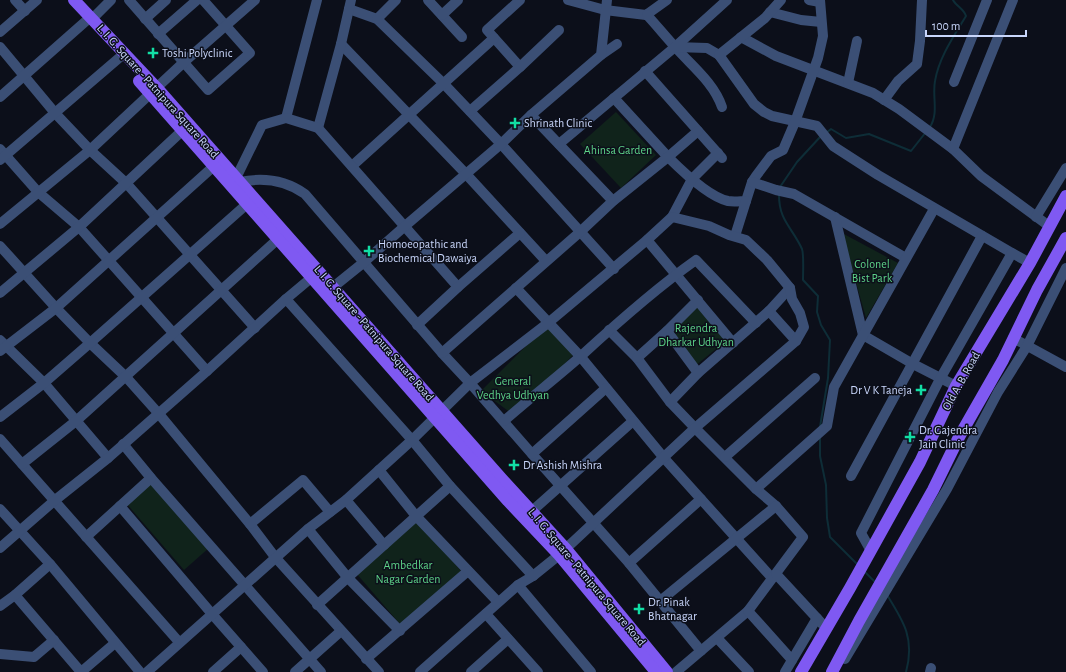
<svg xmlns="http://www.w3.org/2000/svg" width="1066" height="672" viewBox="0 0 1066 672" font-family="'Alegreya Sans',sans-serif">
<rect width="100%" height="100%" fill="#0c0f1a"/>
<g fill="#10231b">
<path d="M616 112 656 155 621 188 580 144Z"/>
<path d="M842 233 898 263 866 318Z"/>
<path d="M698 304 727 340 695 366 666 331Z"/>
<path d="M546 326 574 354 515 416 481 391Z"/>
<path d="M151 481 210 547 184 570 126 503Z"/>
<path d="M417 520 461 571 400 624 356 573Z"/>
</g>
<g fill="none" stroke-linecap="round" stroke-linejoin="round">
<g stroke="#0e2d37" stroke-width="2">
<path d="M930 127C939 113 932 96 935 81 939 57 954 36 966 16 964 9 956 6 953 0"/>
<path d="M826 133 831 129 846 138 869 134 911 151 926 132"/>
<path d="M780 187 797 162 821 136"/>
<path d="M779 195C779 221 792 227 802 249 804 255 803 272 803 280L818 296 817 312 821 325 830 340 828 378 820 427"/>
<path d="M820 437V456L826 485 827 518 830 537 857 564"/>
<path d="M865 572 876 583"/>
<path d="M887 595C904 622 915 639 906 672"/>
</g>
<g stroke="#3b4f75" stroke-width="10">
<path d="M15 0 25 11"/>
<path d="M129 0 208 90 250 53 203 0"/>
<path d="M428 0 462 37"/>
<path d="M520 0 487 30 520 67"/>
<path d="M568 0 605 10 646 15 667 0"/>
<path d="M809 0 820 2"/>
<path d="M349 9 377 19 444 84 501 144 614 269"/>
<path d="M770 12 801 20 821 22"/>
<path d="M442 15 458 0"/>
<path d="M647 15C657 26 666 37 676 48 692 66 714 83 722 107"/>
<path d="M92 19 111 0"/>
<path d="M145 19 166 0"/>
<path d="M377 19 396 0"/>
<path d="M0 32 37 0"/>
<path d="M158 34 197 0"/>
<path d="M741 37 776 56 873 93 899 109 953 149 981 176 1049 226"/>
<path d="M341 44 466 174 546 261"/>
<path d="M0 47 55 113 90 150 127 184 255 328"/>
<path d="M675 47 707 48 719 55 754 104 764 112 772 116 817 126 833 146 878 175 1012 253"/>
<path d="M601 55 617 44"/>
<path d="M719 55 765 18 781 0"/>
<path d="M645 71 722 158"/>
<path d="M954 82 987 0"/>
<path d="M848 83 857 41"/>
<path d="M0 97 86 21"/>
<path d="M614 98 668 157"/>
<path d="M884 100 898 81 917 64 920 41 922 0"/>
<path d="M470 111 520 67 559 30"/>
<path d="M531 115 613 201"/>
<path d="M286 118 317 0"/>
<path d="M318 128 341 44 351 0"/>
<path d="M559 144 675 47 727 0"/>
<path d="M0 149 38 192 79 227 207 371"/>
<path d="M953 149 1013 0"/>
<path d="M668 157C682 171 709 197 728 201 734 202 741 201 746 201L752 182 756 176 771 156 783 150 795 122 818 58 823 36 820 0"/>
<path d="M0 160 119 58"/>
<path d="M352 166 494 38"/>
<path d="M236 178 262 125 286 118 318 128 458 287"/>
<path d="M240 182C264 177 285 180 305 194L442 353 470 383 532 454 629 563 701 651"/>
<path d="M752 182 776 190 794 194 906 258"/>
<path d="M835 217 863 335 913 364 956 386"/>
<path d="M1036 217 1066 168"/>
<path d="M0 224 90 150 183 63 255 0"/>
<path d="M735 236 746 201"/>
<path d="M647 240 733 343"/>
<path d="M0 246 56 308 90 343 126 377 159 414 250 524 275 557 379 672"/>
<path d="M516 288 580 356 664 458 772 578"/>
<path d="M327 292 363 263 405 226 501 144 531 115 601 55 607 0"/>
<path d="M0 293 79 227 183 130"/>
<path d="M286 299 412 440 450 486 533 576"/>
<path d="M769 311 796 341"/>
<path d="M417 325 458 287 520 233"/>
<path d="M609 330 637 358 670 402 695 428 756 489 776 506 803 537 748 611 676 672"/>
<path d="M667 331 698 373"/>
<path d="M1013 338 1066 367"/>
<path d="M0 340 44 383 108 458"/>
<path d="M0 351 56 308 214 166"/>
<path d="M442 353 580 232 613 201 668 157 698 131"/>
<path d="M637 358 667 331 698 300"/>
<path d="M670 402 698 373 769 311 790 288"/>
<path d="M0 417 44 383 90 343 247 204"/>
<path d="M504 421C529 399 556 378 581 356 618 322 655 289 696 260L756 323"/>
<path d="M0 439 179 642"/>
<path d="M123 444 151 478 321 672"/>
<path d="M532 454 606 388"/>
<path d="M725 457 815 378"/>
<path d="M22 464 76 421 278 239"/>
<path d="M379 470 416 516 498 602"/>
<path d="M851 476 982 236"/>
<path d="M756 489 827 426 834 387 934 209"/>
<path d="M346 500 384 545"/>
<path d="M120 506 212 614 263 672"/>
<path d="M0 509 50 564 140 672"/>
<path d="M532 511 633 421"/>
<path d="M250 524 303 480 330 512"/>
<path d="M308 529 348 578 400 631"/>
<path d="M86 537 151 478"/>
<path d="M0 548 54 501 108 458 207 371 286 299 317 273"/>
<path d="M871 551 861 533 940 379 1012 253 1030 263"/>
<path d="M629 563 701 499"/>
<path d="M776 574 826 628"/>
<path d="M518 585 591 672"/>
<path d="M15 595 81 672 115 643"/>
<path d="M660 601 776 506"/>
<path d="M317 605 450 486"/>
<path d="M0 606 15 595 50 564"/>
<path d="M748 611 792 660"/>
<path d="M486 614 538 672"/>
<path d="M717 638 749 672"/>
<path d="M0 654 34 657 54 640"/>
<path d="M366 659 468 571"/>
<path d="M845 659 947 489 998 392 1027 346 1066 268"/>
<path d="M147 672 308 529 346 500 412 440 470 383 548 323 647 240 672 217 692 179 718 153"/>
<path d="M213 672 241 647"/>
<path d="M295 672 341 631"/>
<path d="M420 672 518 585 533 576 559 555 695 428 796 341 804 327 800 313 792 299 790 288 767 260 746 240 729 235 709 226 672 217"/>
<path d="M471 672 508 639"/>
<path d="M785 672 817 618"/>
<path d="M930 672 931 668"/>
</g>
<g stroke="#7f59f2" stroke-width="12">
<path d="M74 0 157 88 501 478 566 549 667 672"/>
<path d="M139 81 508 501 559 555 656 672"/>
<path d="M801 672 850 588 920 462 956 386 1030 263 1066 196"/>
<path d="M832 672 859 621 933 490 959 437 1003 360 1037 290 1066 238"/>
</g>
</g>
<g fill="#12dea5" stroke="#0c0f1a" stroke-width="1.5">
<path d="M151 47h4v4h4v4h-4v4h-4v-4h-4v-4h4z"/>
<path d="M513 117h4v4h4v4h-4v4h-4v-4h-4v-4h4z"/>
<path d="M367 245h4v4h4v4h-4v4h-4v-4h-4v-4h4z"/>
<path d="M919 384h4v4h4v4h-4v4h-4v-4h-4v-4h4z"/>
<path d="M908 431h4v4h4v4h-4v4h-4v-4h-4v-4h4z"/>
<path d="M512 459h4v4h4v4h-4v4h-4v-4h-4v-4h4z"/>
<path d="M637 603h4v4h4v4h-4v4h-4v-4h-4v-4h4z"/>
</g>
<g text-anchor="middle" stroke-width="3" stroke-linejoin="round" paint-order="stroke">
<g font-size="12" fill="#c9d6fb" stroke="#0c0f1a" text-anchor="start">
<text x="162" y="57">Toshi Polyclinic</text>
<text x="524" y="127">Shrinath Clinic</text>
<text x="378" y="248">Homoeopathic and<tspan x="378" dy="14">Biochemical Dawaiya</tspan></text>
<text x="912" y="394" text-anchor="end">Dr V K Taneja</text>
<text x="919" y="434">Dr. Gajendra<tspan x="919" dy="14">Jain Clinic</tspan></text>
<text x="523" y="469">Dr Ashish Mishra</text>
<text x="648" y="606">Dr. Pinak<tspan x="648" dy="14">Bhatnagar</tspan></text>
</g>
<g font-size="12" fill="#c9d6fb" stroke="#0c0f1a">
<text transform="translate(158 91) rotate(48)" y="4">L. I. G. Square - Patnipura Square Road</text>
<text transform="translate(374 333) rotate(49)" y="4">L. I. G. Square - Patnipura Square Road</text>
<text transform="translate(961 381) rotate(-61)" y="4">Old A. B. Road</text>
<text transform="translate(587 577) rotate(50)" y="4">L. I. G. Square - Patnipura Square Road</text>
</g>
<g font-size="12" fill="#5dd388" stroke="#0c0f1a">
<text x="618" y="154">Ahinsa Garden</text>
<text x="872" y="268">Colonel<tspan x="872" dy="14">Bist Park</tspan></text>
<text x="696" y="332">Rajendra<tspan x="696" dy="14">Dharkar Udhyan</tspan></text>
<text x="513" y="385">General<tspan x="513" dy="14">Vedhya Udhyan</tspan></text>
<text x="408" y="569">Ambedkar<tspan x="408" dy="14">Nagar Garden</tspan></text>
</g>
</g>
<path d="M926 30v6h100v-6" fill="none" stroke="#c9d6fb" stroke-width="2"/>
<text x="932" y="30" font-size="12" fill="#c9d6fb" stroke="#0c0f1a" stroke-width="3" paint-order="stroke">100 m</text>
</svg>
